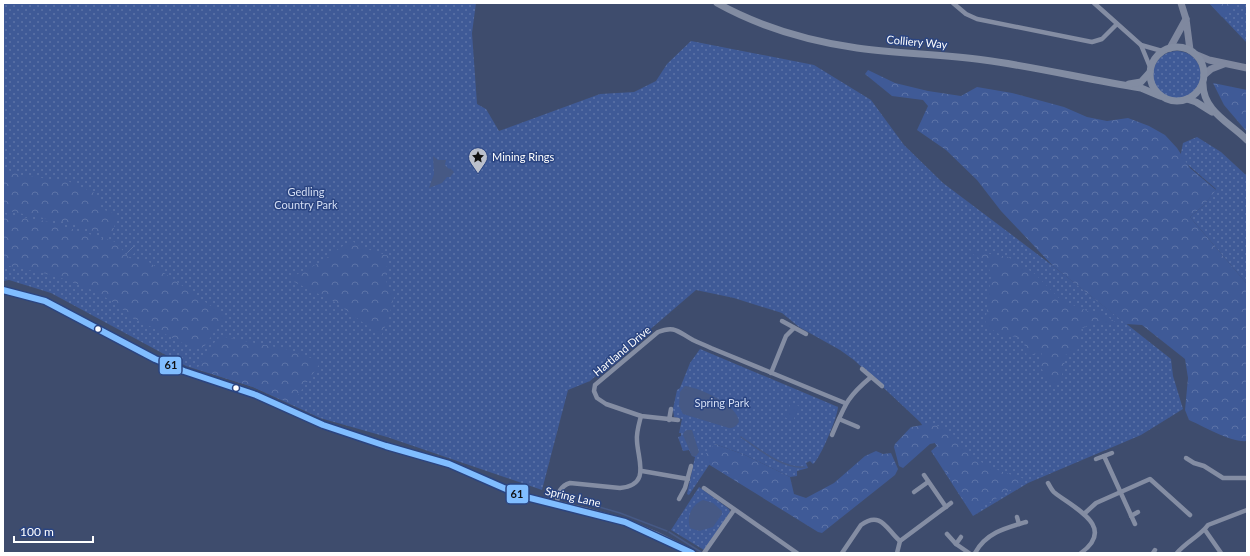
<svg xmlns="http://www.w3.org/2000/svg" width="1250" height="556" viewBox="0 0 1250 556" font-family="Lato,sans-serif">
<defs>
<pattern id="grass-dots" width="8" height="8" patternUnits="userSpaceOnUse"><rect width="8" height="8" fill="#3f5a97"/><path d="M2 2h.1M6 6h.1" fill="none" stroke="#5c73a7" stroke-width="1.8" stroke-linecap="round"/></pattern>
<pattern id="forest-crowns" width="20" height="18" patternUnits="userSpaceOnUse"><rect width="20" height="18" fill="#3f5a97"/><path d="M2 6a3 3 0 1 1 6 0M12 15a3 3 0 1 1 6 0" fill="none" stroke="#5c73a7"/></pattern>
<pattern id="garden-furrows" width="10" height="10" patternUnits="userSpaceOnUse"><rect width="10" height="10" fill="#3f5a97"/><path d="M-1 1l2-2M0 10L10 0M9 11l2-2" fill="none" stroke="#5c73a7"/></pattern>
</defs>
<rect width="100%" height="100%" fill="#3e4c6d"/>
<g fill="url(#grass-dots)">
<path d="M3 3H476L472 33 477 104 486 109 499 131 600 94 634 92 656 81 667 64 691 41 814 65 871 100 904 145 943 183 1053 266 1171 359 1173 376 1183 409 1141 435 1028 483 973 516 931 451 937 446 920 422 854 360 840 350 799 327 782 313 734 298 696 290 590 381 568 390 542 490 387 437 320 418 253 387 186 366 51 293 9 280 3 281Z"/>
<path d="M1209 3H1247V43Z"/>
<circle cx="1177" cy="75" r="24"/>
<path d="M1197 137 1221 152 1247 176V284L1190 217 1204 205 1216 189 1180 158 1183 143Z"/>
<path d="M700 349 838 407C838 416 820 459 813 464L810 461 806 463 808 468 797 471V476L790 477 745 455 715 444 709 465 689 495 687 494 695 457 692 456 689 450 683 451 678 437 681 436V433H679L682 419 674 417 673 409 677 390 680 388 690 363Z"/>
<path d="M699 487 729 509 730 512 704 550 671 530Z"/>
</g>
<g fill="url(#forest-crowns)">
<path d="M1209 3H1231L1232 8 1222 17Z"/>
<path d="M868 70 895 83 928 91 961 96 977 87 1012 93 1064 107 1087 117 1107 121 1128 118 1149 126 1165 135 1177 148 1190 168 1216 190 1204 205 1190 217 1247 284V441C1232 443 1203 426 1189 420L1185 410 1188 378 1185 359 1142 325 1126 324 1053 266 1001 211 977 180 946 150 917 130 928 106 923 100 892 96 865 74Z"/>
<path d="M1213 83 1247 90V132L1224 105Z"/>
<path d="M3 168 20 175 70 182 99 195V208L118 215 111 237 69 223 3 210Z"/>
<path d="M3 214 45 221 116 242 129 258 146 260 225 316 204 347 194 349 128 315C125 310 119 307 114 303 81 280 42 272 3 265Z"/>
<path d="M351 240 361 247 389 256C385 275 383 280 394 297L388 320 381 336 335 302 288 279 321 262Z"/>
<path d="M967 250 1008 257 1035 274 1061 300 1092 313 1097 310 1117 323H1089L1086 327 1082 328 1077 352 1065 355 1064 369 1059 383H1050L1040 366 1042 351 1027 357 1023 338 999 334 985 325 991 276 988 264Z"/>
<path d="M220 336 290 350 321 362 292 404 253 387 197 369 207 351Z"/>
<path d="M928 424C956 427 958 444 975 458 990 469 1010 474 1027 480L972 513 932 451 937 446 935 443 930 444 903 468 899 466 894 447 895 444 911 427Z"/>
<path d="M715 444 745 455 790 477 794 494 806 498 834 483 865 456 876 451 883 454 891 453 898 469 895 475 822 533 818 532 708 464 703 457Z"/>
</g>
<circle fill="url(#garden-furrows)" cx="131" cy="250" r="4.5"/>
<path fill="#3f5a97" d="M791 403 799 406 793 421 785 417Z"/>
<g fill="#465985">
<path d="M433 156 438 160H446L445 165 449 169 450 168 454 172 450 177H447L442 183 429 188 434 174Z"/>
<path d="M685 386C700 388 738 405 739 422 736 426 734 428 729 428L683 414 679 406 680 392Z"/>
<path d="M687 430H692L699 452 696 456H692L683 435 684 432Z"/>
<path d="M703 500 713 503 722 511V514L713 527 699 531 690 528C686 517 692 504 703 500Z"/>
</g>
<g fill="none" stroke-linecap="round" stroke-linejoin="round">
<g stroke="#465985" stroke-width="1.5">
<path d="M741 437C759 449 782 469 805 467"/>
<path d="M582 502 620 513 667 531"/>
<path d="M669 532 701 552"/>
</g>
<g stroke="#848da3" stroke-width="4.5">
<path d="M953 3 966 14 977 19 1092 42 1102 39 1117 24"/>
<path d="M1094 3 1141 45 1150 67"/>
<path d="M1141 45 1162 51"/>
<path d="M782 321 806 334"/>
<path d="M862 369 882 386"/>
<path d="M771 373 786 336 794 328"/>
<path d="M839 419 858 427"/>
<path d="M669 420 671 409"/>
<path d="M678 420 641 416 606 404 597 398 594 391 595 385 658 332C675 325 678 332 693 340 699 343 705 345 711 348L845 403"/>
<path d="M832 435C845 405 846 398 871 377"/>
<path d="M1104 456 1135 524"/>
<path d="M1186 458 1194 463 1204 466 1223 478H1247"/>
<path d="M1096 459 1112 453"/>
<path d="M642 471 688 479"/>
<path d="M924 475 946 507"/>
<path d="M1048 483C1050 486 1052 491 1055 493 1074 508 1117 527 1081 553"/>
<path d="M704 488 797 553"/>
<path d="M914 492 928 482"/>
<path d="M679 499 685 488 691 466"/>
<path d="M557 504C557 494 560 486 570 483L620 488C651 485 638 461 637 441 636 433 639 424 641 416"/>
<path d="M1084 514 1096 503 1150 479 1190 515"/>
<path d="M1131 516 1138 512"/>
<path d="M1017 517 1019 524"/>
<path d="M1205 530 1221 553"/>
<path d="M947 534 956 544 969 553"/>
<path d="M956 544 961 537"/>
<path d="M704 553 734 510"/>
<path d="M842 553 861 525C881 510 887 530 900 541"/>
<path d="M897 553 900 541 951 503"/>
<path d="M975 553C986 533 1005 528 1026 522"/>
<path d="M1153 553 1155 550"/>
<path d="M1177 553C1186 542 1200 536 1208 525L1247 510"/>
</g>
<g stroke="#7f889f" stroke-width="7">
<path d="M1181 3 1186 19 1190 50"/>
<path d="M1170 48 1186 19"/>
<path d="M1197 55 1209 60 1247 68"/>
<path d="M1204 75 1211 69 1224 64"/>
<path d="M3 290 45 301 155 359 184 371 256 395 323 425 386 446 449 464 522 496 590 512 625 522 656 535 692 553"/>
</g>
<g stroke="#828ca2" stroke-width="7">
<path d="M717 3C760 27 809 41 857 48 899 54 942 54 984 60 1037 67 1089 80 1141 88L1160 96"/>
<circle cx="1177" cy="74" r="27"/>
<path d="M1129 84 1141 82 1150 72"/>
<path d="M1203 84C1203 111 1230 123 1247 140"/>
<path d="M1187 99 1196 102 1212 112"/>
</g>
<defs>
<path id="bus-1" d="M3 290 45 301 155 359 184 371 256 395 323 425 386 446 449 464 522 496 625 522 692 553"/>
</defs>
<use href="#bus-1" stroke="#2a4481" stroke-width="9"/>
<use href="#bus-1" stroke="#80bdff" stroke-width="6"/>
</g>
<defs>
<symbol id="sight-pin" viewBox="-11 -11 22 30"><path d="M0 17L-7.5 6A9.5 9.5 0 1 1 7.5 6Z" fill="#bbc0cc" stroke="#2a4481"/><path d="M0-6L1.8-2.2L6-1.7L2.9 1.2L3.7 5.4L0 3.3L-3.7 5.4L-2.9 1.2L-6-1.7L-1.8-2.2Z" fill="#111"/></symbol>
</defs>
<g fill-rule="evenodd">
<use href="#sight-pin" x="467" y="146" width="22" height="30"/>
</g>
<g fill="#fff" stroke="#2a4481" stroke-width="1.5">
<circle cx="98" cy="329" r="3.5"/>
<circle cx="236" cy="388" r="3.5"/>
</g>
<g text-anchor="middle" stroke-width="3" stroke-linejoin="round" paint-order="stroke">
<g font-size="11" fill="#fff" stroke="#2a4481">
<text transform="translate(917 42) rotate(5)" y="4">Colliery Way</text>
<text transform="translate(622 351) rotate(-40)" y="4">Hartland Drive</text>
<text transform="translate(573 497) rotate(13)" y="4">Spring Lane</text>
</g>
<g font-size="11" fill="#fff" stroke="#2a4481" text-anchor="start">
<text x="492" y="161">Mining Rings</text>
</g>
<g font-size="11" fill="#d5dff5" stroke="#2a4481">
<text x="306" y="196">Gedling<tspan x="306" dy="13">Country Park</tspan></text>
<text x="722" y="407">Spring Park</text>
</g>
</g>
<g stroke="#2a4481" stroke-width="1.5">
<rect x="159" y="356" width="23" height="19" rx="4" fill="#80bdff"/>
<rect x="506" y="484" width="23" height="20" rx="4" fill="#80bdff"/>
</g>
<g font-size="11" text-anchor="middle" font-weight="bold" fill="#111">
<text x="171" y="369">61</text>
<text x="517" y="498">61</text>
</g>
<rect width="1250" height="556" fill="none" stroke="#ffffff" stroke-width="8"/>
<path d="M14 536v6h79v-6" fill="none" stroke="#ffffff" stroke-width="2"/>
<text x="20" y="536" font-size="12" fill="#ffffff" stroke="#2a4481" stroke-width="3" paint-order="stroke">100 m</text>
</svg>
